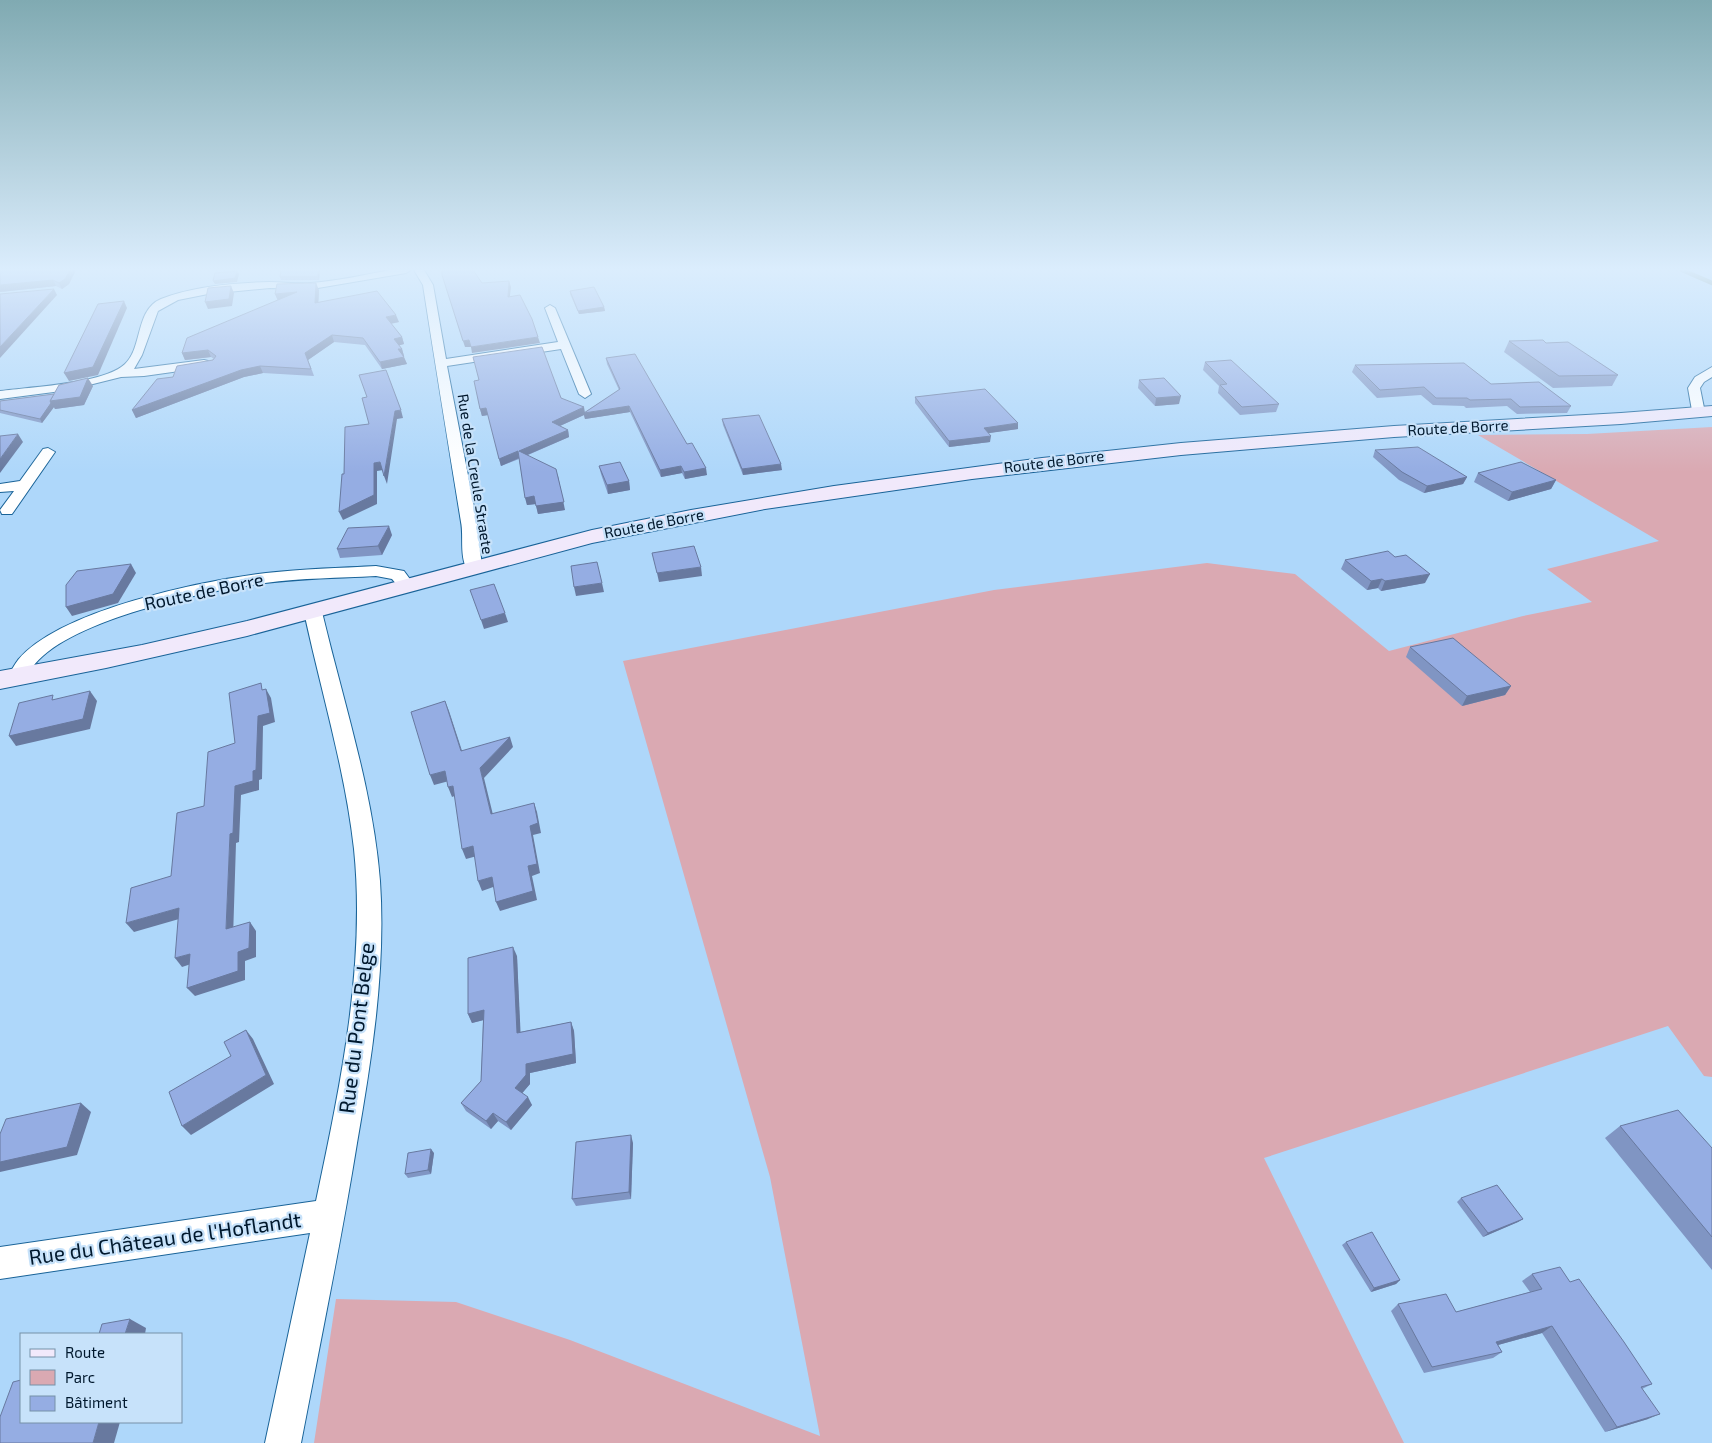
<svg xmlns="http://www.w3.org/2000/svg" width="1712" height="1443" viewBox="0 0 1712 1443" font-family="'Exo 2',sans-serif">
<rect width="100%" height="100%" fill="#aed7fa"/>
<path fill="#daa9b2" d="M1712 427V1077L1704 1076 1668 1026 1264 1158 1404 1443H314L336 1299 456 1302 570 1340 820 1436 770 1177 623 661 994 590 1207 563 1295 574 1389 651 1523 616 1592 602 1547 569 1659 541 1478 435 1587 434Z"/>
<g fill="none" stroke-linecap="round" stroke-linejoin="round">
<path stroke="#5d7352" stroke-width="4.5" d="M1682 270 1712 283"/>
<defs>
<g id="street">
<path d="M390 270H411L406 273 312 289 270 288 208 294 178 300 158 311 142 355 134 369 204 360 208 361 210 364 208 367 144 376 121 377 69 390 0 399V391C30 387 104 384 125 364 143 347 135 310 161 299 194 286 234 283 269 282 283 282 297 284 311 283 338 281 364 275 390 270Z"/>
<path d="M414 270H424L433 285 446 359 558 342 545 308 550 305 555 308 591 394 585 398 579 394 561 349 447 366 477 522 482 567 480 571H468C459 557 464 537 461 522 448 443 435 364 423 285Z"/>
<path d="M1712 367V377L1704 382 1700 388 1705 413 1703 416H1693L1688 388 1695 377Z"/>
<path d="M48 448 55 452 12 514H2L0 510 14 491 0 492V484L20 481 43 449Z"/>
<path d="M376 566 404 571 415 586 413 590C402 592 399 587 392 579L376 576C339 578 302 578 265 583 209 590 65 620 32 668 29 672 27 677 25 681L18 683 11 681 8 677C11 671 14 665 18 660 60 610 201 581 266 573 302 569 339 568 376 566Z"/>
<path d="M313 607 319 608 322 612C343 701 373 790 380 881 386 968 372 1057 357 1143 341 1243 320 1343 301 1443H265L310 1233 0 1279V1247L316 1201C340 1087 366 966 354 849 345 769 321 691 304 612L307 608Z"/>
</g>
<path id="secondary" d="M1712 406V416L1621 424 1394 437 1181 455 972 479 765 509 592 543 247 636 106 668 0 689V671L142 645 247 621 592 530 691 510 834 486 1042 458 1181 443 1394 426 1621 413Z"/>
</defs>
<use href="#street" stroke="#196398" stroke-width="2"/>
<use href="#secondary" stroke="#196398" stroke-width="2"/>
<use href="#street" fill="#fff" fill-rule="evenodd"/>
<use href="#secondary" fill="#f1e9fb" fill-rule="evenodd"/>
</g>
<g fill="#8095c3">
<path d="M76 270 69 284 62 289 56 286 0 292Z"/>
<path d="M320 270 319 280H281L280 277Z"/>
<path d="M319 290 318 303 399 322 391 324 402 337 404 344 399 345 402 349 404 356H403L407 364 382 369 365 345 334 342 308 360 314 376 263 373 244 377 136 418 132 410 173 377 214 359 211 357 185 360 182 353 278 300 275 294Z"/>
<path d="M570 291 604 307 605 311 579 314 570 294Z"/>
<path d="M1509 341 1546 343 1618 375 1612 386 1553 388 1504 352Z"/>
<path d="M606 358 687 444 707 475 685 479 682 473 661 477 630 412 585 419 584 415 560 426 568 430 569 437 528 455 565 510 538 514 536 504 527 505 519 459 501 466 488 415 482 416 480 409 561 398 585 412 619 390 607 364Z"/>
<path d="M1205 362 1279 404 1276 412 1240 415 1218 393 1219 386 1203 370Z"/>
<path d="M1355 365 1491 384 1571 406 1567 413 1517 414 1507 406 1466 408 1464 406 1433 405 1421 395 1377 398 1352 372Z"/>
<path d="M1139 380 1179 404 1155 406 1138 388Z"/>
<path d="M93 386 84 405 55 409 54 407 42 423 0 413V401L54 394Z"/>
<path d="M915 397 1018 429 988 433 990 442 949 447 915 403Z"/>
<path d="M722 419 782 470 743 475 723 425Z"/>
<path d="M1375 450 1467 477 1463 484 1424 493 1399 480 1373 457Z"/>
<path d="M599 466 629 481 630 490 608 494 601 474Z"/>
<path d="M1478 473 1556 480 1551 489 1508 501 1474 482Z"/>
<path d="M392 535 382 555 340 558 337 549Z"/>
<path d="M1395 557 1425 583 1381 591 1378 588 1367 590 1341 569 1345 560Z"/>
<path d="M1410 647 1511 686 1505 695 1462 706 1406 657Z"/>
<path d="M517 956 520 1032 571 1022 574 1031 576 1063 530 1073V1084L522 1093 532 1105 511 1130 498 1121 491 1129 466 1111 461 1103 481 1081 483 1020 472 1023 468 1014Z"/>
<path d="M1620 1126 1712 1148V1270L1605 1138Z"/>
<path d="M633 1143 631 1199 576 1206 572 1199Z"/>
<path d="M434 1153 431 1174 408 1178 405 1174Z"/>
<path d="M1461 1198 1523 1219 1518 1222 1483 1237 1457 1202Z"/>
<path d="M1346 1242 1400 1280 1396 1284 1371 1292 1342 1245Z"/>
<path d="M1532 1274 1570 1282 1652 1384 1642 1389 1648 1419 1605 1432 1542 1333 1498 1345 1502 1352 1493 1358 1424 1373 1391 1311 1398 1304 1456 1312 1530 1292 1522 1281Z"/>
</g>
<g fill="#68799f">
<path d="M70 270H76L69 284 62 289 59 283Z"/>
<path d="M318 270H320L319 280 318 277Z"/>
<path d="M237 271 239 274 237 282 215 284 213 281Z"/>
<path d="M53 280 56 286 0 292V285Z"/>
<path d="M509 281 511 287 509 303 508 297Z"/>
<path d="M316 283 319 290 318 310 315 303Z"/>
<path d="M231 286 234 293 232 306 208 309 205 302Z"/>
<path d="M54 289 57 295 0 358V347Z"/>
<path d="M297 292 278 301 275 294Z"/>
<path d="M124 301 127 308 98 375 69 381 64 373Z"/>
<path d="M604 307 605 311 579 314 578 311Z"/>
<path d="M396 315 399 322 388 324 386 317Z"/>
<path d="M332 335 334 342 308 360 314 376 305 353Z"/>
<path d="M402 337 404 344 397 346 394 339Z"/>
<path d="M538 337 540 343 472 353 471 347Z"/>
<path d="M469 340 471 347H465L463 341Z"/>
<path d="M398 349H402L404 356H401Z"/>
<path d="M208 350 211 357 185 360 182 353Z"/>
<path d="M404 357 407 364 382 369 380 362Z"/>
<path d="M260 366 263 373 244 377 136 418 132 410 241 370Z"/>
<path d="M88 378 93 386 84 405 55 409 54 407 42 423 40 419 50 401Z"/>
<path d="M1181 396 1179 404 1155 406 1156 398Z"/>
<path d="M629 406 630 412 585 419 584 415 553 429 552 422 584 407 585 413Z"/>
<path d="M486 408 488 415 482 416 480 409Z"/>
<path d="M401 410 403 418 397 419 387 484 384 476 395 411Z"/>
<path d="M1018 423V429L983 434 984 428Z"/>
<path d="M568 430 569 437 520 458 519 451Z"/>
<path d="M18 434 23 442 0 473V459Z"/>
<path d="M991 436 990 442 949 447V441Z"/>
<path d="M518 451 519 458 501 466 499 459Z"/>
<path d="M380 462 383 470 377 471V504L343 520 339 512 374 463Z"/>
<path d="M781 464 782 470 743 475 742 469Z"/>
<path d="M681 466 682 473 661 477 660 470Z"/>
<path d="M706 468 707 475 685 479 684 472Z"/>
<path d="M558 476 565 510 538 514 536 506Z"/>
<path d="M1467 477 1463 484 1424 493 1427 486Z"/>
<path d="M1556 480 1551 489 1508 501 1512 492Z"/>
<path d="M629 481 630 490 608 494 607 485Z"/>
<path d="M534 496 536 504 527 505 525 498Z"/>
<path d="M389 526 392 535 382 555 378 546Z"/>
<path d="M131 564 136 573 118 603 72 616 66 607Z"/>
<path d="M701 567 702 576 659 582 657 573Z"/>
<path d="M1430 574 1425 583 1381 591 1385 581Z"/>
<path d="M1382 579 1378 588 1367 590 1371 581Z"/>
<path d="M602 583 604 592 576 596 574 587Z"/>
<path d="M505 613 508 622 484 629 481 620Z"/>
<path d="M1511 686 1505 695 1462 706 1467 696Z"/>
<path d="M266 689 271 698 275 722 263 726 262 779 259 780V790L241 795 239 842 236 843 233 938 226 929 230 834 235 786 253 771 258 716Z"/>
<path d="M90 691 97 701 90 729 16 746 9 736Z"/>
<path d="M445 701 449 711 465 760 461 751Z"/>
<path d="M510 737 513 747 484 778 495 823 491 814 480 768Z"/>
<path d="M445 771 449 781 434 785 430 775Z"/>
<path d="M453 786 457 795 452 797 448 787Z"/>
<path d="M534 803 537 812 541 833 533 835 540 873 532 876 537 900 500 911 496 902 528 866 530 826Z"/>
<path d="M473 846 477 856 466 859 462 849Z"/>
<path d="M492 877 496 886 482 891 478 881Z"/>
<path d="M179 908 186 917 134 932 126 923Z"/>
<path d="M250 922 256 931V957L245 961V980L195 996 187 988 238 952Z"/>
<path d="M513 947 517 956 521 1042 517 1033Z"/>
<path d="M190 954 197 962 182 967 175 958Z"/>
<path d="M484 1010 488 1019 472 1023 468 1014Z"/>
<path d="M571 1022 574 1031 576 1063 530 1073V1084L519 1097 515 1088 526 1064Z"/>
<path d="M246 1030 253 1039 274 1084 191 1135 182 1126 266 1075Z"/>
<path d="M528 1097 532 1105 511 1130 506 1122Z"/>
<path d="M81 1103 91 1112 77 1155 0 1172V1162Z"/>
<path d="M493 1113 498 1121 491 1129 486 1121Z"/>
<path d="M631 1135 633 1143 631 1199 629 1192Z"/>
<path d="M431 1149 434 1153 431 1174 428 1170Z"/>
<path d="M1523 1219 1518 1222 1483 1237 1488 1233Z"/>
<path d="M1400 1280 1396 1284 1371 1292 1374 1288Z"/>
<path d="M130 1319 146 1328 145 1334H125Z"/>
<path d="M1552 1326 1542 1333 1487 1348 1496 1342Z"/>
<path d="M1660 1414 1648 1419 1605 1432 1617 1427Z"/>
<path d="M99 1422H120L114 1443H93Z"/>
</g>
<g fill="#95ade3" stroke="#68799f">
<path d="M0 270H70L65 279 59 283 53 280 0 285Z"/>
<path d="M281 270H318V277H280Z"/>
<path d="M442 270H473L482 283 509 281 508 297 520 295 532 319 538 337 471 347 469 340 463 341 442 275Z"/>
<path d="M237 271 235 278 213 281 215 273Z"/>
<path d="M316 283 315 303 377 291 396 315 386 317 402 337 394 339 402 349H398L404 357 380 362 363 338 332 335 305 353 311 369 260 366 241 370 132 410 157 379 173 377 177 366 213 360 216 356 208 350 182 353 187 338 297 292 275 294 277 284Z"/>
<path d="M231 286 229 299 205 302 208 288Z"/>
<path d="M594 287 604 307 578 311 570 291Z"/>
<path d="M54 289 0 347V294Z"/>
<path d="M124 301 93 367 64 373 98 304Z"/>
<path d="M1543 340 1546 343 1568 342 1618 375 1559 376 1509 341Z"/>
<path d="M542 347 561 398 584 407 552 422 568 430 519 451 556 469 564 502 536 506 534 496 525 498 518 451 499 459 486 408 480 409 474 381 479 380 473 357Z"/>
<path d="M635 354 687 444 692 443 706 468 684 472 681 466 660 470 629 406 584 413 620 389 606 358Z"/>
<path d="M1231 360 1279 404 1242 407 1220 385 1227 384 1205 362Z"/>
<path d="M1464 363 1491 384 1539 382 1571 406 1520 407 1511 399 1470 400 1467 398H1436L1424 387 1380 390 1355 365Z"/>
<path d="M386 370 401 410 395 411 384 476 380 462 374 463V495L339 512 342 474H344L345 427 369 424 362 398 367 397 359 375Z"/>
<path d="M88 378 80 397 50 401 59 385Z"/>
<path d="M1164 378 1181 396 1156 398 1139 380Z"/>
<path d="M985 389 1018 423 984 428 991 436 949 441 915 397Z"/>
<path d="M54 394 50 401 51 403 40 419 0 410V401Z"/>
<path d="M759 415 781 464 742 469 722 419Z"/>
<path d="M18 434 0 459V436Z"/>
<path d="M1418 447 1467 477 1427 486 1402 472 1375 450Z"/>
<path d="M620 462 629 481 607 485 599 466Z"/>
<path d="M1521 462 1556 480 1512 492 1478 473Z"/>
<path d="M389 526 378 546 337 549 348 528Z"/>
<path d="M694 546 701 567 657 573 652 553Z"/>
<path d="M1388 551 1395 557 1406 555 1430 574 1385 581 1382 579 1371 581 1345 560Z"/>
<path d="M597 562 602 583 574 587 571 566Z"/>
<path d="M131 564 113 594 66 607V585L77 571Z"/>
<path d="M494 584 505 613 481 620 470 590Z"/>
<path d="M1453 638 1511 686 1467 696 1410 647Z"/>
<path d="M261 683 262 690 266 689 270 713 258 716 256 770 253 771V781L235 786 233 833 230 834 226 929 250 922 249 948 238 952V971L187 988 190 954 175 958 179 908 126 923 131 888 171 876 177 813 204 806 208 752 235 743 229 693Z"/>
<path d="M90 691 83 719 9 736 19 703 53 695 52 700Z"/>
<path d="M445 701 461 751 510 737 480 768 491 814 534 803 538 823 530 826 537 864 528 866 533 891 496 902 492 877 478 881 473 846 462 849 453 786 448 787 445 771 430 775 411 712Z"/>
<path d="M513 947 517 1033 571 1022 573 1054 526 1064V1075L515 1088 528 1097 506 1122 493 1113 486 1121 461 1103 481 1081 484 1010 468 1014V958Z"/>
<path d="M246 1030 266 1075 182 1126 169 1092 231 1056 224 1042Z"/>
<path d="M81 1103 67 1147 0 1162V1134L6 1119Z"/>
<path d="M1678 1110 1712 1148V1237L1620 1126Z"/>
<path d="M631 1135 629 1192 572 1199 576 1142Z"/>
<path d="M431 1149 428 1170 405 1174 408 1153Z"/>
<path d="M1497 1185 1523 1219 1488 1233 1461 1198Z"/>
<path d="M1372 1232 1400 1280 1374 1288 1346 1242Z"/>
<path d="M1560 1267 1570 1282 1579 1279 1624 1342 1652 1384 1641 1387 1660 1414 1617 1427 1552 1326 1496 1342 1502 1352 1432 1367 1398 1304 1446 1294 1456 1312 1542 1289 1532 1274Z"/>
<path d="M130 1319 125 1334H99L102 1324Z"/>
<path d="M21 1380V1422H99L93 1443H0V1417L13 1382Z"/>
</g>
<linearGradient id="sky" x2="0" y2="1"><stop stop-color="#80aab2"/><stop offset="0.57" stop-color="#dbedfd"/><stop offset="1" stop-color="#dbedfd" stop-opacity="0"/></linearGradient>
<rect width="1712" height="472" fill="url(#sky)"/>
<g text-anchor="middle" stroke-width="4.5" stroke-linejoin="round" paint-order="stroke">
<g font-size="15" fill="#00182d" stroke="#c7e2fa">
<text transform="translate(1458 428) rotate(-3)" y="5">Route de Borre</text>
<text transform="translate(1054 462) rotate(-7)" y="5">Route de Borre</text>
<text transform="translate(475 474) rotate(81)" y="5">Rue de la Creule Straete</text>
<text transform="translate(654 524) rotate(-11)" y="5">Route de Borre</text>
</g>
<g font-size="18" fill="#00182d" stroke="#c7e2fa">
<text transform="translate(204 592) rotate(-12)" y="6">Route de Borre</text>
</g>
<g font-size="21" fill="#00182d" stroke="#c7e2fa">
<text transform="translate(357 1028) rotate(-83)" y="7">Rue du Pont Belge</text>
<text transform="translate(165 1239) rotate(-8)" y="7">Rue du Château de l'Hoflandt</text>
</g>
</g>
<rect x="20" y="1333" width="162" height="90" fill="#c7e2fa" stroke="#7791a8"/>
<rect x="30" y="1349" width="25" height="8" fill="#f1e9fb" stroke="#7791a8"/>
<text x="65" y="1358" font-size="15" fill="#00182d">Route</text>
<rect x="30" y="1370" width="25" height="15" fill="#daa9b2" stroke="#7791a8"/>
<text x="65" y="1383" font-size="15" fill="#00182d">Parc</text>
<rect x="30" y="1396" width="25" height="15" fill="#95ade3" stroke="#7791a8"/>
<text x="65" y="1408" font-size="15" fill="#00182d">Bâtiment</text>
</svg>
